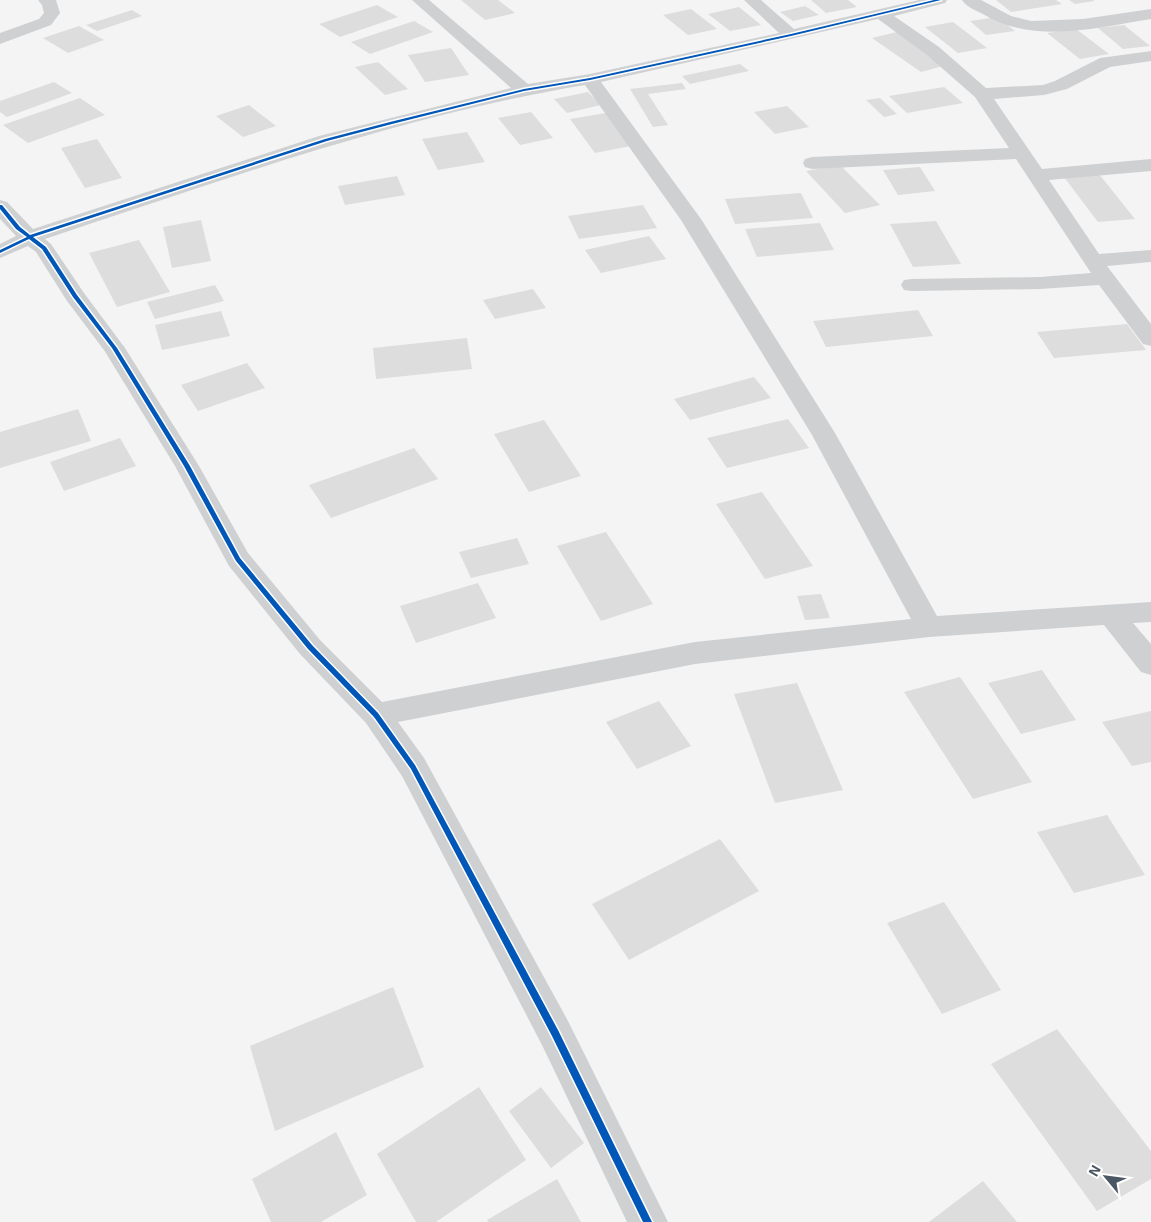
<svg xmlns="http://www.w3.org/2000/svg" width="1151" height="1222" viewBox="0 0 1151 1222" font-family="'Exo 2',sans-serif">
<rect width="100%" height="100%" fill="#f4f4f4"/>
<g fill="#ddddde">
<path d="M461 0H498L515 13 485 20Z"/>
<path d="M811 0H848L857 7 826 13Z"/>
<path d="M996 0H1056L1062 4 1011 12Z"/>
<path d="M1069 0H1094V1L1075 4Z"/>
<path d="M377 5 398 17 340 37 319 24Z"/>
<path d="M805 6 819 15 793 21 780 12Z"/>
<path d="M739 7 761 25 730 31 708 14Z"/>
<path d="M691 9 717 29 688 35 663 15Z"/>
<path d="M132 10 142 16 97 31 86 25Z"/>
<path d="M998 17 1015 31 986 35 970 21Z"/>
<path d="M414 21 433 32 370 54 351 42Z"/>
<path d="M953 22 987 48 958 53 925 27Z"/>
<path d="M1124 25 1150 46 1123 49 1098 28Z"/>
<path d="M79 26 104 40 68 53 43 38Z"/>
<path d="M1076 29 1109 54 1080 59 1047 33Z"/>
<path d="M897 32 947 65 921 72 872 38Z"/>
<path d="M451 48 469 75 425 82 408 55Z"/>
<path d="M378 62 408 89 385 95 355 67Z"/>
<path d="M740 64 749 71 690 84 682 76Z"/>
<path d="M54 82 72 93 7 117 0 112V101Z"/>
<path d="M682 83 686 89 648 94 668 125 653 127 630 89Z"/>
<path d="M944 87 963 103 907 113 889 96Z"/>
<path d="M588 92 601 105 567 113 554 99Z"/>
<path d="M80 98 105 115 28 143 3 125Z"/>
<path d="M880 98 897 114 884 117 866 100Z"/>
<path d="M249 105 276 126 243 137 216 116Z"/>
<path d="M787 106 809 127 775 134 754 112Z"/>
<path d="M531 112 553 138 520 145 498 118Z"/>
<path d="M606 113 631 146 595 153 570 119Z"/>
<path d="M467 132 485 162 438 170 422 139Z"/>
<path d="M97 139 122 178 85 188 61 148Z"/>
<path d="M840 165 880 205 845 213 806 171Z"/>
<path d="M920 167 935 191 898 195 883 170Z"/>
<path d="M1099 174 1135 219 1098 222 1064 177Z"/>
<path d="M397 176 405 195 345 205 338 186Z"/>
<path d="M801 193 813 218 735 224 725 199Z"/>
<path d="M643 205 657 228 579 239 568 216Z"/>
<path d="M201 220 211 261 172 268 163 227Z"/>
<path d="M936 221 961 264 913 267 890 224Z"/>
<path d="M820 223 834 250 757 257 745 229Z"/>
<path d="M649 236 666 259 601 273 585 250Z"/>
<path d="M139 240 170 292 117 307 89 253Z"/>
<path d="M215 285 224 301 155 319 147 302Z"/>
<path d="M533 289 546 308 495 319 483 300Z"/>
<path d="M918 310 933 336 826 347 813 321Z"/>
<path d="M221 311 230 336 162 350 155 325Z"/>
<path d="M1127 324 1146 350 1054 358 1037 332Z"/>
<path d="M467 338 472 369 376 379 373 348Z"/>
<path d="M247 363 265 388 198 411 181 385Z"/>
<path d="M754 377 771 398 690 420 674 399Z"/>
<path d="M78 409 91 441 0 468V432Z"/>
<path d="M788 419 809 448 727 468 707 438Z"/>
<path d="M544 420 581 476 529 492 494 434Z"/>
<path d="M120 438 136 466 64 491 50 462Z"/>
<path d="M414 448 438 479 331 518 309 485Z"/>
<path d="M762 492 813 566 765 579 716 504Z"/>
<path d="M606 532 653 604 601 621 557 546Z"/>
<path d="M517 538 529 564 471 578 459 552Z"/>
<path d="M478 583 496 618 416 643 400 606Z"/>
<path d="M821 594 830 618 805 620 797 596Z"/>
<path d="M1042 670 1076 720 1021 734 988 683Z"/>
<path d="M960 677 1032 782 973 799 904 692Z"/>
<path d="M797 683 843 790 775 803 734 694Z"/>
<path d="M659 701 691 746 637 769 606 722Z"/>
<path d="M1151 711V762L1132 766 1102 722Z"/>
<path d="M1107 815 1145 875 1074 893 1037 832Z"/>
<path d="M720 839 759 891 629 960 592 904Z"/>
<path d="M944 902 1001 990 942 1014 887 923Z"/>
<path d="M393 987 424 1067 275 1131 250 1046Z"/>
<path d="M1057 1029 1151 1151V1179L1097 1211 991 1064Z"/>
<path d="M479 1087 526 1160 436 1222H416L377 1154Z"/>
<path d="M541 1087 584 1143 551 1168 509 1111Z"/>
<path d="M336 1132 367 1195 321 1222H271L252 1179Z"/>
<path d="M557 1179 581 1222H488L487 1220Z"/>
<path d="M983 1181 1017 1222H929Z"/>
</g>
<g fill="none" stroke-linecap="round" stroke-linejoin="round">
<g fill="#ced0d2" fill-rule="evenodd">
<path d="M38 0H56L60 13 51 25 0 44V33L39 19 44 13 42 5Z"/>
<path d="M412 0H429L528 84 590 74 779 33 744 0H761L794 29 919 0H947L945 3 894 16 939 47 986 88 1043 85 1055 81 1100 58 1151 51V61L1110 67 1067 89 1044 95 994 99 1042 169 1151 159V171L1049 180 1099 254 1151 250V262L1107 266 1151 324V346L1143 344 1099 285 1040 289 912 291 904 290 901 285 904 280 912 279 1040 277 1091 273 1016 159 812 169 805 167 803 163 805 159 812 157 1009 148 975 97 927 55 878 19 601 82 701 219 835 433 937 616 1151 602V622L1133 623 1151 644V675L1141 672 1104 625 929 637 695 664 398 722 424 758 568 1021 668 1222H627L542 1045 402 776 366 723 300 654 229 566 175 466 104 350 67 301 36 252 28 246 0 258V244L16 236 0 219V200L7 202 33 229 319 136 511 88ZM585 85 681 220 812 435 911 619 695 642 382 702 320 640 248 553 199 466 125 348 84 293 51 244 45 239C223 180 400 116 585 85Z"/>
<path d="M962 0H981L1011 16 1031 21 1083 19 1151 9V19C1095 28 1033 45 981 13 974 10 966 6 962 0Z"/>
</g>
<defs>
<path id="cycleway" d="M934 0H941L791 36 590 80 524 91 392 124 327 141 33 237 46 247 77 295 117 348 190 466 240 558 312 645 378 713 415 765 558 1030 652 1222H643L552 1036 411 769 374 717 308 649 236 561 184 466 112 348 73 297 42 249 29 239 0 253V250L27 237 16 229 0 209V205H2L20 227 30 235 325 139 390 122 524 89 590 78 791 34Z"/>
</defs>
<use href="#cycleway" stroke="#fff" stroke-width="3"/>
<use href="#cycleway" fill="#0057b8" fill-rule="evenodd"/>
</g>
<g transform="translate(1106 1177) rotate(299)" stroke="#ffffff" stroke-width="4" paint-order="stroke">
<path d="M0-4L9 19L0 12L-9 19Z" fill="#4a5661"/>
<text y="-8" font-size="14" font-weight="bold" text-anchor="middle" fill="#4a5661">N</text>
</g>
</svg>
